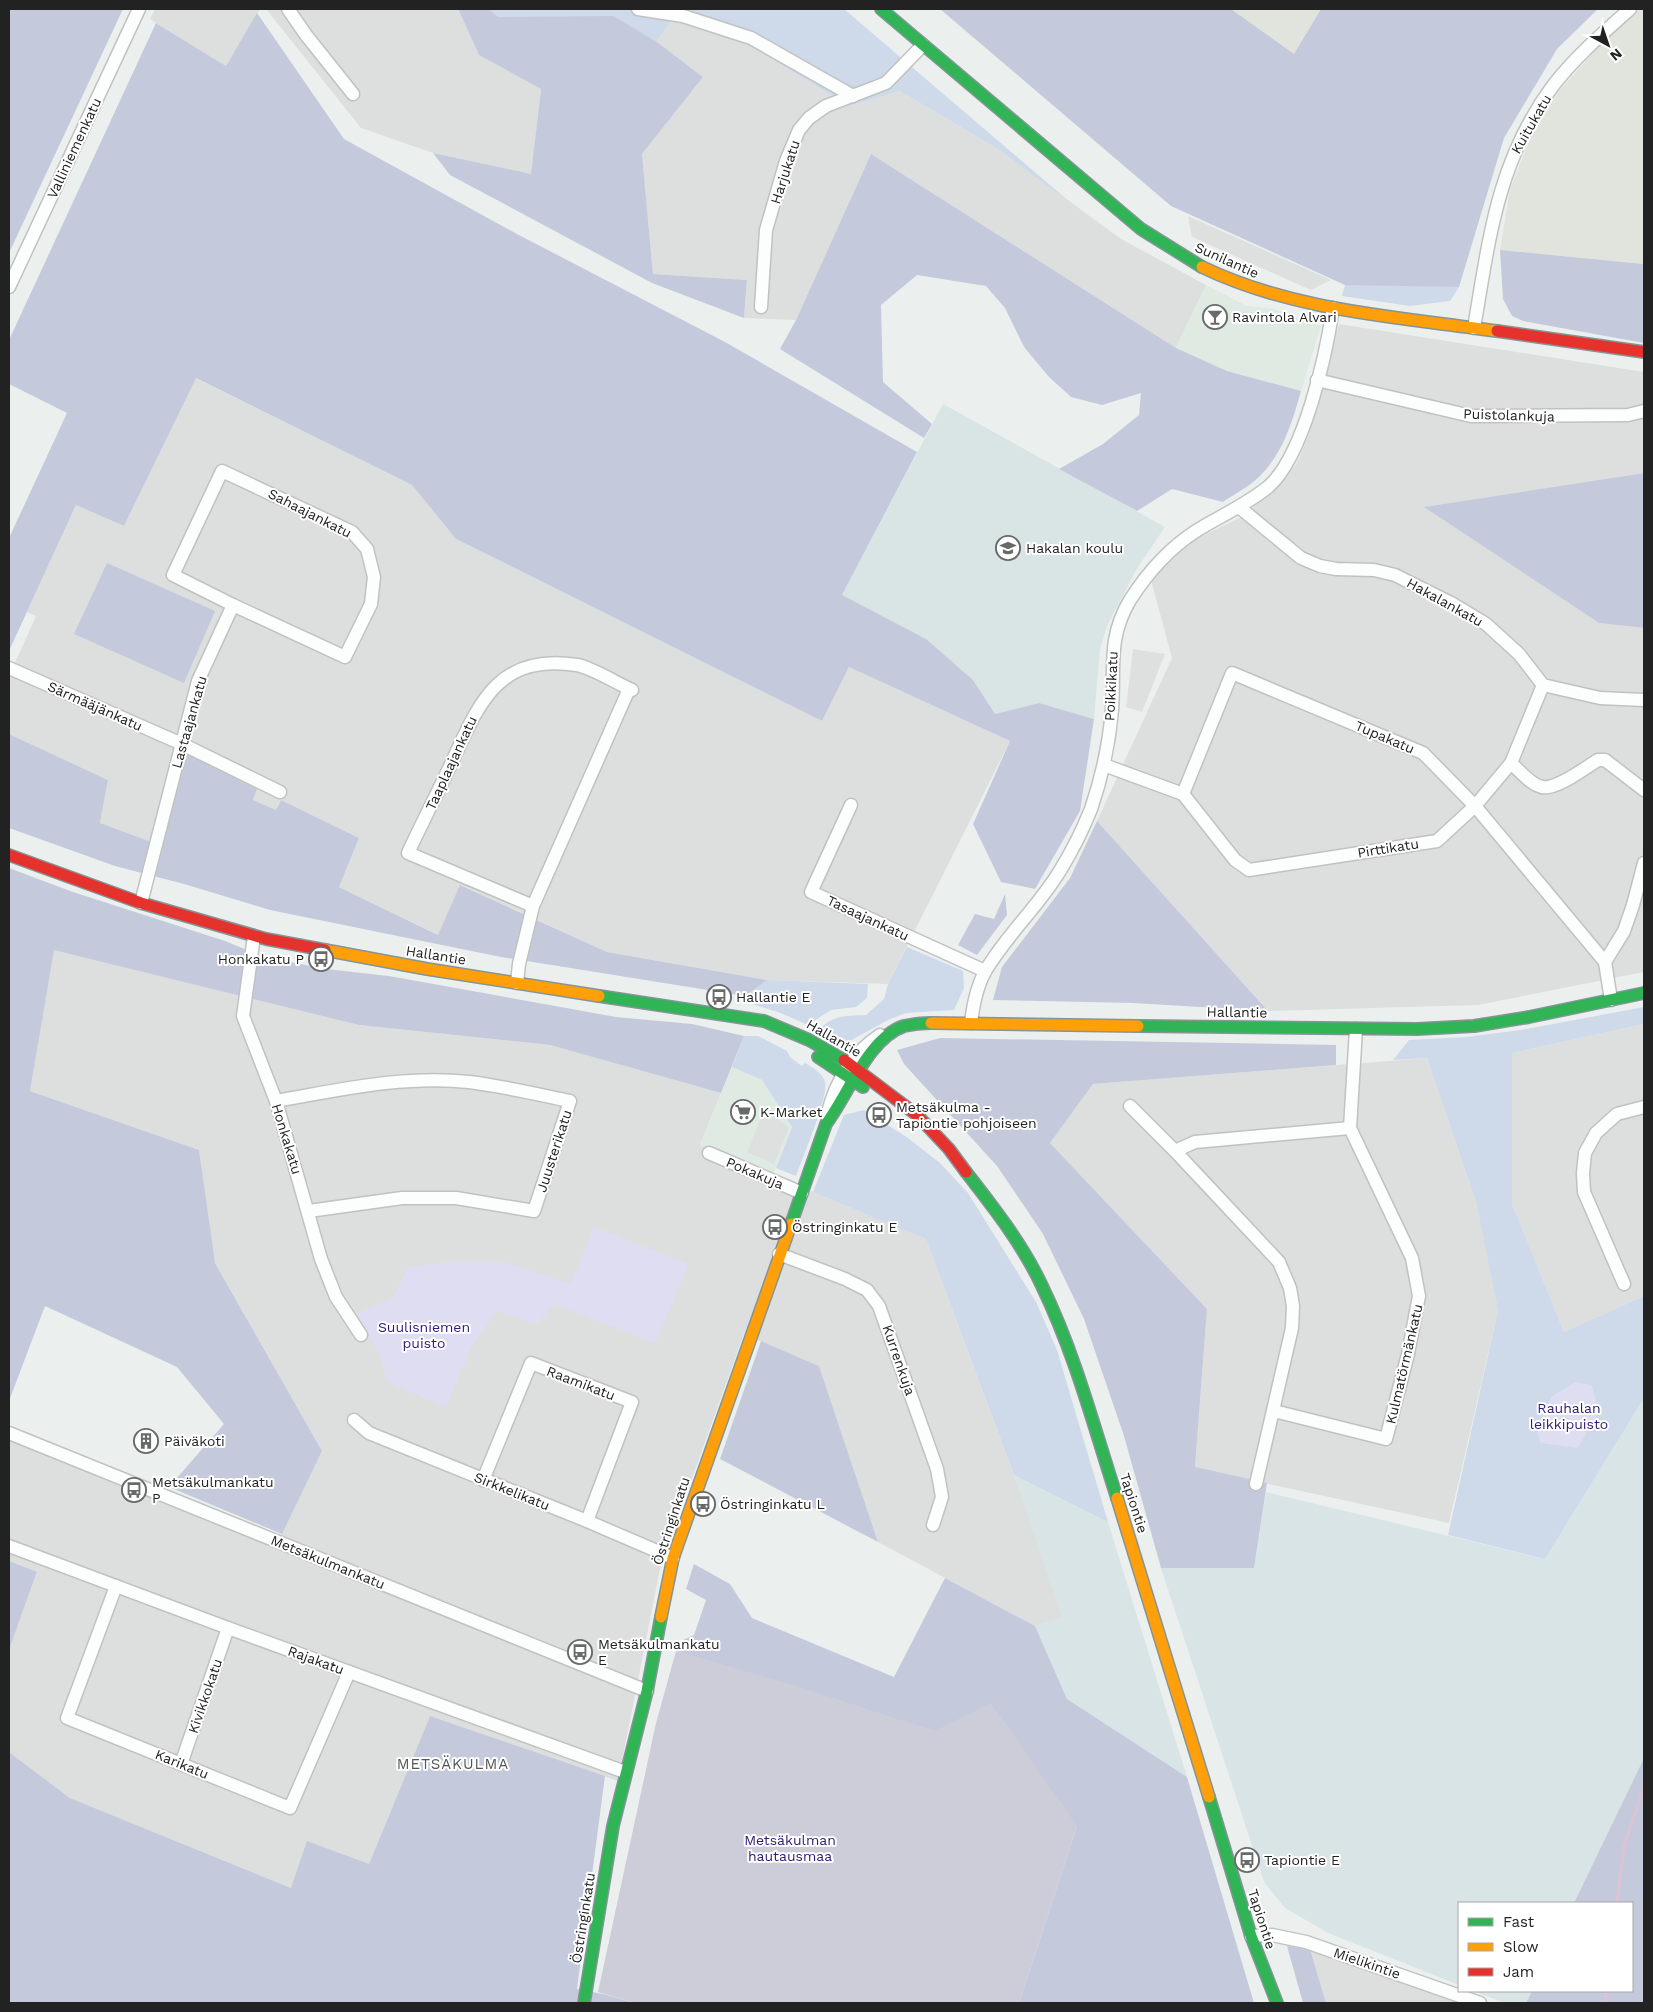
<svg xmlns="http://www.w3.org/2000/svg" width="1653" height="2012" viewBox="0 0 1653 2012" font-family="'Work Sans',sans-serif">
<rect width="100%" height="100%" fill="#ebf0ef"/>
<g fill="#dcdfde">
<path d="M155 9H260L226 66 150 19Z"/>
<path d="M266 9H458L479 55 541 89 531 175 433 153 361 128Z"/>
<path d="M678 9H689L849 106 900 91 1001 151 1121 239 1206 285 1176 348 871 154 796 320 744 318 747 280 653 274 642 154 703 77 657 42Z"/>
<path d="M1339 324 1644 372V473L1425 507 1599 623 1644 628V972L1478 1005 1268 1011 1097 821 1172 658 1151 580 1186 544 1241 517 1275 490 1297 463 1309 434Z"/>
<path d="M195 378 412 485 456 539 822 721 849 667 1010 741 888 984 767 980 607 952 461 885 439 935 339 887 359 838 281 800 276 810 252 800 257 789 160 845 100 823 108 780 9 734V676L36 616 27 612 76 505 124 526Z"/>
<path d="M53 949 359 1025 550 1045 721 1093 700 1145 926 1239 1024 1502 1063 1618 1035 1626 878 1542 819 1366 744 1334 661 1564 618 1781 430 1716 369 1864 291 1888 70 1798 9 1752V1650L37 1573 9 1561V1439L275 1546 322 1451 213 1259 199 1150 30 1091Z"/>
<path d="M1644 1024V1296L1564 1332 1512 1204V1053Z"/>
<path d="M1427 1058 1476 1202 1498 1311 1449 1523 1195 1468 1207 1309 1050 1143 1093 1084Z"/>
<path d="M1310 1949 1459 2003H1326Z"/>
</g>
<g fill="#dfebe2">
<path d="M1206 285 1247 306 1271 308 1321 326 1301 391 1227 371 1176 348Z"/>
<path d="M732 1067 762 1080 792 1127 773 1175 700 1145Z"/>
</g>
<g fill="#e0e4dd">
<path d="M1231 9H1321L1294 54Z"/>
<path d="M1640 9H1644V264L1500 250 1510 189 1532 134 1559 91 1601 44Z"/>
</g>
<path fill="#d9e4e5" d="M943 404 1165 527 1136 570 1107 626 1100 649 1094 719 1039 703 995 714 973 680 842 595Z"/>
<g fill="#d9e4e6">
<path d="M1644 1398V1758L1574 1903H1459V1985L1328 1933 1285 1908 1264 1882 1161 1568H1254L1266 1492 1545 1559Z"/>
<path d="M1014 1475 1108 1522 1187 1777 1067 1699 1035 1626 1062 1618Z"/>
<path d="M1473 1991H1532L1526 2003H1505Z"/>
</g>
<g fill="#ced9e9">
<path d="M489 9H678L657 42 613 17H498Z"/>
<path d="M689 9H844L1072 204 1001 151 900 91 849 106Z"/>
<path d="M1369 284 1459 287 1450 301 1410 306 1342 296 1345 285Z"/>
<path d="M907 947 963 971 964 988 954 1010 906 1013 890 1019 844 1044 832 1041 816 1034C830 1015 844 1016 866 1015L884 999 888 984Z"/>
<path d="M767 980 868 984 867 998 856 1007 831 1010 808 1025 778 1012 755 1005 745 996Z"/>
<path d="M1644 1007V1024L1512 1053V1204L1564 1332 1644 1296V1398L1545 1559 1448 1535 1498 1311 1476 1202 1427 1058 1393 1060 1409 1040 1466 1037 1521 1030Z"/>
<path d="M744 1036H758L787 1051 790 1057 802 1066 805 1063C813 1068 822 1072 825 1082 829 1096 802 1159 796 1176L776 1168 792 1127 762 1080 732 1067Z"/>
<path d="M864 1110 908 1138 940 1163 968 1193 1036 1302 1057 1350 1108 1522 1014 1475 926 1239 813 1192 844 1115Z"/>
</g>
<g fill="#c4cadb">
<path d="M9 9H123L9 253Z"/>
<path d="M458 9H489L498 17 613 16 657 42 703 77 642 154 653 274 747 280 744 318 652 283 450 175 433 153 531 174 541 89 479 55Z"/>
<path d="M940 9H1231L1294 54 1321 9H1598L1557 49 1504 138 1459 287 1345 285 1171 206Z"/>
<path d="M257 13 344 139 517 234 725 342 917 452 842 595 926 639 973 680 995 714 1039 703 1094 719 1080 811 1035 889 1001 882 973 824 1010 741 849 667 822 721 456 539 412 485 196 378 124 526 76 505 9 651V538L67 413 9 384V340L156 23 226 66Z"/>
<path d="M871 154 1176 348 1227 371 1301 391C1292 423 1283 453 1259 477 1249 487 1234 494 1223 502L1172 489 1137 511 1059 469 1103 444 1139 415 1141 393 1102 405 1071 397 1049 377 1024 347 1005 308 986 286 917 275 881 305 883 382 932 424 924 438 780 349 796 320Z"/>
<path d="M1500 250 1644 264V343L1523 321 1512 316 1503 299Z"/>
<path d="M1644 473V628L1599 623 1424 507Z"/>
<path d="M107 563 215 611 184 683 74 634Z"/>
<path d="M9 734 108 780 100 823 160 845 185 753 257 789 253 800 276 810 281 800 359 838 339 887 438 935 460 885 607 952 767 980 745 996 501 957 270 910 184 884 115 866 9 828Z"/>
<path d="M1097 821 1268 1011 1133 1003 993 1000 1002 967 1070 878Z"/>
<path d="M9 868 73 892 225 941 264 957 326 969 389 976 616 1017 692 1024 744 1036 721 1093 550 1045 359 1025 54 950 30 1091 199 1150 215 1263 322 1451 282 1534 169 1487 224 1424 177 1367 45 1306 9 1401Z"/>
<path d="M1005 894 1007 915 977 955 958 945 975 914 994 919Z"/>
<path d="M940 1038 1336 1045V1065L1093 1084 1050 1143 1207 1309 1195 1467 1267 1483 1254 1568H1161L1124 1436 1084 1319 1043 1234 997 1166 904 1064 897 1050Z"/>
<path d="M761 1341 819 1366 878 1542 720 1459Z"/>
<path d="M9 1561 37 1572 9 1650Z"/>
<path d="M694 1564 730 1584 752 1618 894 1677 945 1578 1035 1626 1067 1699 1187 1777 1254 2003H1019L1077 1826 934 1731 676 1651 681 1641 694 1635 706 1600 686 1589Z"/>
<path d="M430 1716 605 1776 577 1989 603 1994 635 2003H9V1752L70 1798 291 1888 307 1841 369 1864Z"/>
<path d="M1644 1758V2003H1526L1532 1991H1632V1903H1574Z"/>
<path d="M1287 1946 1310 1949 1326 2003H1303Z"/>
</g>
<path fill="#cdccd9" d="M676 1651 800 1687 934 1731 991 1703 1077 1826 1019 2003H635L598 1992 656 1723Z"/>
<g fill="#dfddf2">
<path d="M594 1227 689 1264 655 1343 554 1304 537 1324 497 1311 471 1347 446 1408 386 1381C384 1355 369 1336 356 1314L393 1298 408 1267 457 1261 508 1263 570 1284Z"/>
<path d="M1575 1382 1592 1385 1598 1412 1578 1448 1540 1443 1537 1430 1551 1397Z"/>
</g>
<g fill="#dee0e0">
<path d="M1188 216 1331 280 1311 290 1192 237Z"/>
<path d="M1133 649 1165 654 1142 712 1126 707Z"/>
<path d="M765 1109 789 1128 774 1164 747 1152Z"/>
</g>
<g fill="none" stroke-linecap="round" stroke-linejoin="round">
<g stroke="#dec3d5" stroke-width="3">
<path d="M1617 1903 1624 1846 1644 1787"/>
<path d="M1605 2003 1607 1991"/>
</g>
<defs>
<g id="street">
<path d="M288 9 306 35 353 94"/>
<path d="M638 9 683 16 751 38 853 96"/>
<path d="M9 287 139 9"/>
<path d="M761 307 766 230 786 161 799 130 809 118 826 106 886 83 923 45"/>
<path d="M1474 328C1489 240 1497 162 1552 87 1574 58 1603 33 1630 9"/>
<path d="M1317 380 1471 416 1628 415 1644 411"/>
<path d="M1239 507 1301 558 1320 566 1336 569 1374 570 1395 575 1451 603 1486 624 1519 654 1543 685 1600 698 1644 700"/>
<path d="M9 668 182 744 280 792"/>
<path d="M1511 763C1520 771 1531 785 1542 787 1557 790 1586 767 1598 760H1605L1644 790"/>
<path d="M1104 765 1183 794"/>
<path d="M1183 794 1232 673 1423 753 1475 806 1605 962 1611 1000"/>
<path d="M1183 794 1235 860 1249 870 1437 841 1475 806 1511 763 1543 685"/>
<path d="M851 805 811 892 985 971"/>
<path d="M141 903 198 681 233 605 173 575 222 471 352 532 367 549 374 577 371 604 345 657 233 605"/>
<path d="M533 906 408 853C422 823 437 794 451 764 479 703 498 653 577 665 591 667 618 684 632 690"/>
<path d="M254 936 243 1016 276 1101 321 1259 336 1297 361 1335"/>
<path d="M1605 962 1624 931 1633 905 1644 863"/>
<path d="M517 983 519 964 533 906 629 689"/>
<path d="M971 1023C973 1006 977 985 986 970 1007 934 1040 905 1061 869 1072 851 1083 829 1091 809 1102 777 1109 744 1112 710 1115 669 1107 638 1130 600 1148 572 1168 549 1196 531 1220 516 1246 505 1268 487 1304 456 1326 355 1333 308"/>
<path d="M276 1101C339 1090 404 1075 469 1082 502 1086 536 1094 570 1101L534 1211 456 1198H402L309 1211"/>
<path d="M1130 1106 1175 1151 1279 1262 1290 1288 1293 1306 1292 1328 1256 1484"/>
<path d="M827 1116C835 1083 851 1054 880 1035"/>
<path d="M1175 1151 1195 1142 1350 1128"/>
<path d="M709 1153 802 1193"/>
<path d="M779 1254 845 1279 867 1290 879 1306 937 1469 942 1497 933 1525"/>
<path d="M1624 1284 1584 1192 1583 1173 1585 1153 1596 1133 1617 1114 1644 1107"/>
<path d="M1274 1411 1386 1439 1408 1354 1419 1296 1412 1258 1350 1128 1356 1029"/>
<path d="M354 1420 369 1433 587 1521 673 1558"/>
<path d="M9 1433 647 1691"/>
<path d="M483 1480 531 1363 632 1402 587 1521"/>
<path d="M9 1546 228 1628 625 1772"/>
<path d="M116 1586 67 1718 290 1808 349 1672"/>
<path d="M181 1764 228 1628"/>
<path d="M1251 1936 1272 1935 1306 1942 1480 2003"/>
</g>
<g id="fast">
<path d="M881 9 1141 229 1202 267"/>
<path d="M599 996 764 1021 809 1040 844 1060"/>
<path d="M1138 1026 1417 1029 1474 1026 1529 1017 1644 993"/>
<path d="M818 1057 863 1087"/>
<path d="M966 1172C994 1208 1023 1245 1042 1286 1075 1354 1094 1427 1117 1498"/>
<path d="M791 1224 826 1124C848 1095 868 1038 904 1026 913 1024 922 1023 931 1023"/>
<path d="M1209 1797 1251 1936 1277 2003"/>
<path d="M584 2003 613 1826 647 1691 661 1617"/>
</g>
<g id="slow">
<path d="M1202 267C1293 311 1398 317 1497 331"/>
<path d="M325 950 427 969 599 996"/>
<path d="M931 1023 1138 1026"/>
<path d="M1117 1498 1209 1797"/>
<path d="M661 1617 673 1558 791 1224"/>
</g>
<g id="jam">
<path d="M1497 331 1644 352"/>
<path d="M9 855 141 903 266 939 325 950"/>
<path d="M844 1060 917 1115 949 1149 966 1172"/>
</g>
</defs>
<use href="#street" stroke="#c0c2c1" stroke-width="15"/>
<use href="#fast" stroke="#849498" stroke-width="14"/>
<use href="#slow" stroke="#849498" stroke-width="14"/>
<use href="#jam" stroke="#849498" stroke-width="14"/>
<use href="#street" stroke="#fcfdfd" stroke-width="12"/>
<use href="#fast" stroke="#30b455" stroke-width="11"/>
<use href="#slow" stroke="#ff9f0a" stroke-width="11"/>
<use href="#jam" stroke="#e5322d" stroke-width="11"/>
</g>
<defs>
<symbol id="bar-ring" viewBox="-11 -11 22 22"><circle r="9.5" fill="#fff" stroke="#686a6a" stroke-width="1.5"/><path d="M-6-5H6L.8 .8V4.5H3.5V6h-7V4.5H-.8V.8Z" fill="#686a6a"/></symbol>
<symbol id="school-ring" viewBox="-11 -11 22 22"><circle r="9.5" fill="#fff" stroke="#686a6a" stroke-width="1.5"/><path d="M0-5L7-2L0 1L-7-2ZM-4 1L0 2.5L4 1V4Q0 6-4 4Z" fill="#686a6a"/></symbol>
<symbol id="bus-ring" viewBox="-11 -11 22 22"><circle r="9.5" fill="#fff" stroke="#686a6a" stroke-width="1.5"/><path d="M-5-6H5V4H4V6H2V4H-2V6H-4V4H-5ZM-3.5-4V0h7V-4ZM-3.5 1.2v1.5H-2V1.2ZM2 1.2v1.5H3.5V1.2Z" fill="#686a6a"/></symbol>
<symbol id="supermarket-ring" viewBox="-11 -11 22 22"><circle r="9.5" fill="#fff" stroke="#686a6a" stroke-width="1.5"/><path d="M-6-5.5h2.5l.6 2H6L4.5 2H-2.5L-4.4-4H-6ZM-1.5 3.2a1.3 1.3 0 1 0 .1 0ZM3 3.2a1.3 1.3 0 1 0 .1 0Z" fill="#686a6a"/></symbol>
<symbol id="building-ring" viewBox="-11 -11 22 22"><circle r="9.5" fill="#fff" stroke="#686a6a" stroke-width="1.5"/><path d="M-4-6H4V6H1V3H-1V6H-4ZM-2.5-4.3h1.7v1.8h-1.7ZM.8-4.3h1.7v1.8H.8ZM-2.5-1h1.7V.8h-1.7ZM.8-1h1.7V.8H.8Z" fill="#686a6a"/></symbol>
</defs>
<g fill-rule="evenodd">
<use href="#bar-ring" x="1201" y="303" width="28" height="28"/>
<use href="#school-ring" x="994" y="534" width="28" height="28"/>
<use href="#bus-ring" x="307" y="945" width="28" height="28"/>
<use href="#bus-ring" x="705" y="983" width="28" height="28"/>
<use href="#supermarket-ring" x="729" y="1098" width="28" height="28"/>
<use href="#bus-ring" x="865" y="1101" width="28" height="28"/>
<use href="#bus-ring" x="761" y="1213" width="28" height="28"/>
<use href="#building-ring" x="132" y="1427" width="28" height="28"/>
<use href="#bus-ring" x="120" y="1476" width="28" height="28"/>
<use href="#bus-ring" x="689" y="1490" width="28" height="28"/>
<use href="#bus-ring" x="566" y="1638" width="28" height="28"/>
<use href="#bus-ring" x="1233" y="1846" width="28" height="28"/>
</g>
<g text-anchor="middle" stroke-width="4" stroke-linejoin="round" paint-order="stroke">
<g font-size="14" fill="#222" stroke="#fff">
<text transform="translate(1531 124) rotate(-60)" y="5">Kuitukatu</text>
<text transform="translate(74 148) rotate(-65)" y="5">Valliniemenkatu</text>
<text transform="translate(785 172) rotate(-72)" y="5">Harjukatu</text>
<text transform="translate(1227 260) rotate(24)" y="5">Sunilantie</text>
<text transform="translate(1509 415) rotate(2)" y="5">Puistolankuja</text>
<text transform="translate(310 513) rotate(27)" y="5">Sahaajankatu</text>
<text transform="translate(1445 602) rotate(29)" y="5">Hakalankatu</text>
<text transform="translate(1111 686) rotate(-87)" y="5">Poikkikatu</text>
<text transform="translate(95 706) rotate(24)" y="5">Särmääjänkatu</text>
<text transform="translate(189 722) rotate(-74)" y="5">Lastaajankatu</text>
<text transform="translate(1385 737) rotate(23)" y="5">Tupakatu</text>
<text transform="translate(451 763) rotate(-65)" y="5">Taaplaajankatu</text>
<text transform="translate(1388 848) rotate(-9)" y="5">Pirttikatu</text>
<text transform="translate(868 918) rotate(25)" y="5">Tasaajankatu</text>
<text transform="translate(436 955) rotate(9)" y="5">Hallantie</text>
<text transform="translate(1237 1012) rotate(1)" y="5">Hallantie</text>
<text transform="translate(834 1038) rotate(30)" y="5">Hallantie</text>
<text transform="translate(287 1139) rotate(73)" y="5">Honkakatu</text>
<text transform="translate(554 1151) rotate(-72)" y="5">Juusterikatu</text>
<text transform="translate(755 1173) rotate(23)" y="5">Pokakuja</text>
<text transform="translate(899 1360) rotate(71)" y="5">Kurrenkuja</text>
<text transform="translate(1404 1364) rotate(-77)" y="5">Kulmatörmänkatu</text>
<text transform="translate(581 1383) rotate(21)" y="5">Raamikatu</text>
<text transform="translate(512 1491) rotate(22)" y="5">Sirkkelikatu</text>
<text transform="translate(1134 1503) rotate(72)" y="5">Tapiontie</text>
<text transform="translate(671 1521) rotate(-72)" y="5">Östringinkatu</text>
<text transform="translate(328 1562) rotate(22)" y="5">Metsäkulmankatu</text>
<text transform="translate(316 1660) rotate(20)" y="5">Rajakatu</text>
<text transform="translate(205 1696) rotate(-71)" y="5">Kivikkokatu</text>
<text transform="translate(182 1764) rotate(22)" y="5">Karikatu</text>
<text transform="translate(583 1918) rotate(-81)" y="5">Östringinkatu</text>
<text transform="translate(1262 1919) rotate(72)" y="5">Tapiontie</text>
<text transform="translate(1367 1963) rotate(19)" y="5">Mielikintie</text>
</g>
<g font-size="14" fill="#222" stroke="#fff" text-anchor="start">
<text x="1232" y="322">Ravintola Alvari</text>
<text x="1026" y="553">Hakalan koulu</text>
<text x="304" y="964" text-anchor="end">Honkakatu P</text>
<text x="736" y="1002">Hallantie E</text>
<text x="896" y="1112">Metsäkulma -<tspan x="896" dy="16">Tapiontie pohjoiseen</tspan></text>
<text x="760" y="1117">K-Market</text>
<text x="792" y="1232">Östringinkatu E</text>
<text x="164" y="1446">Päiväkoti</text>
<text x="152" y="1487">Metsäkulmankatu<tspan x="152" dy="16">P</tspan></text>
<text x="720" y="1509">Östringinkatu L</text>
<text x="598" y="1649">Metsäkulmankatu<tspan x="598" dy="16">E</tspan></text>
<text x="1264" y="1865">Tapiontie E</text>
</g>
<g font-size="14" fill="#2e1976" stroke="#fff">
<text x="424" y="1332">Suulisniemen<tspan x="424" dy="16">puisto</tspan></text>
<text x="1569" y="1413">Rauhalan<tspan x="1569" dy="16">leikkipuisto</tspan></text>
<text x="790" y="1845">Metsäkulman<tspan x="790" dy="16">hautausmaa</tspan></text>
</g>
<g font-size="15" letter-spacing="1" fill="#555" stroke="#fff">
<text x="453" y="1769">METSÄKULMA</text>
</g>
</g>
<rect width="1653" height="2012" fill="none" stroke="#222222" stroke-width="20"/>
<rect x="1458" y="1902" width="175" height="90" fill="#ffffff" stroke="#a7a7a7"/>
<rect x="1468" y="1918" width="25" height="8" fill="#30b455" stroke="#a7a7a7"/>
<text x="1503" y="1927" font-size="15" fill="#222222">Fast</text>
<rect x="1468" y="1943" width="25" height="8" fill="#ff9f0a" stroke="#a7a7a7"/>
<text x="1503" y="1952" font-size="15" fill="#222222">Slow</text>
<rect x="1468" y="1968" width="25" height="8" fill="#e5322d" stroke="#a7a7a7"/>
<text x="1503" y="1977" font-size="15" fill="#222222">Jam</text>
<g transform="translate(1608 45) rotate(140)" stroke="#ffffff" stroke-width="4" paint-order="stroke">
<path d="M0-4L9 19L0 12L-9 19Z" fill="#222222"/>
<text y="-8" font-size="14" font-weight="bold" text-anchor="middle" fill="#222222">N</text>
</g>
</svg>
